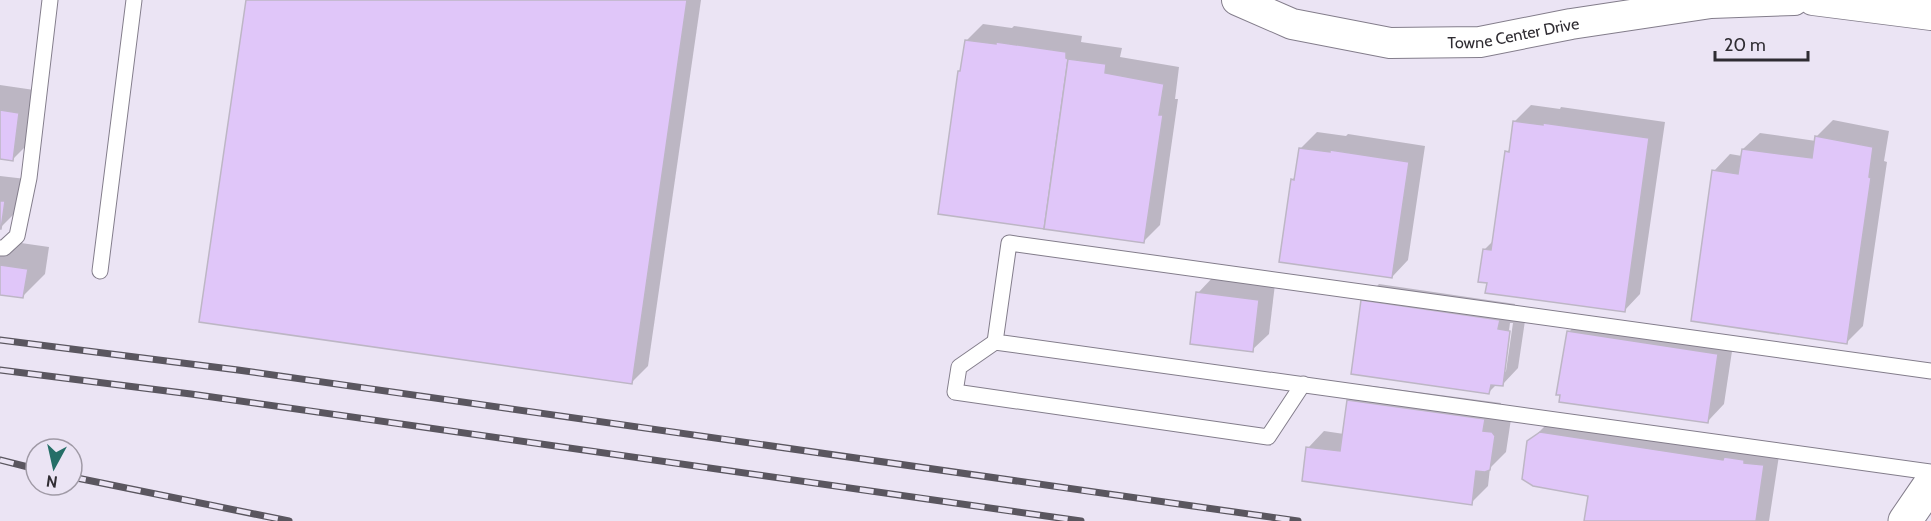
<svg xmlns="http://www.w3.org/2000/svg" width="1931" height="521" viewBox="0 0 1931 521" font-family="Cabin,sans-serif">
<rect width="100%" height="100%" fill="#ebe4f4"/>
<g fill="#0003" fill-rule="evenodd">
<path d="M247 0H701L648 366 631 383Z"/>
<path d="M983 24 1012 28 1014 26 1082 36 1081 42 1122 48 1120 57 1179 67 1175 99H1178L1160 225 1144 241 962 69 966 41Z"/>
<path d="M0 85 41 91 35 137 12 160 0 158Z"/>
<path d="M1531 105 1560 109 1561 107 1665 122 1640 294 1624 311 1488 282 1484 250 1494 240 1507 152 1511 148 1515 121Z"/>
<path d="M1833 120 1889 131 1884 161 1887 162 1863 326 1847 342 1714 171 1730 154 1742 156 1743 149 1760 133 1816 141V137Z"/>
<path d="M1317 132 1346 136 1348 134 1425 146 1408 260 1392 277 1292 180 1296 176 1300 149Z"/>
<path d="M0 176 26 179 23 205 0 228Z"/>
<path d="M0 240 49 247 45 274 23 296 0 293Z"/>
<path d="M1214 276 1275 284 1269 334 1252 350 1198 293Z"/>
<path d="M1379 284 1515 304 1514 313 1526 314 1518 368 1502 385 1497 384 1489 392 1363 301ZM1510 323H1513L1506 371 1503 375Z"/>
<path d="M1585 315 1734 338 1724 404 1708 421 1562 394 1569 332Z"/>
<path d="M1365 385 1501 403 1499 415 1511 419 1506 452 1490 468 1488 486 1471 503 1308 448 1324 431 1344 434 1348 401Z"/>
<path d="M1546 425 1780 449 1769 521H1596L1590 495 1529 442Z"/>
</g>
<g fill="#e0c6f9" stroke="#bdb6c5" stroke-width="1.5">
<path d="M246 0H687L632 384 199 322Z"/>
<path d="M965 40 996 44V42L1066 52V58L1068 59 1044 229 938 214 958 71H960Z"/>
<path d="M1068 59 1106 64 1105 73 1164 84 1159 115H1163L1144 243 1044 229Z"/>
<path d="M0 110 19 113 13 161 0 159Z"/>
<path d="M1513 121 1543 125V123L1649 138 1625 312 1485 293 1487 283 1478 282 1483 249 1491 250 1505 151 1509 152Z"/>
<path d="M1815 136 1873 147 1869 177 1871 178 1847 344 1691 321 1712 170 1738 174 1742 149 1812 158Z"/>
<path d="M1299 148 1330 152V150L1409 162 1392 278 1279 262 1291 179 1294 180Z"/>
<path d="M0 201H5L1 229H0Z"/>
<path d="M0 265 28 269 23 298 0 295Z"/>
<path d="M1196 292 1259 300 1253 352 1190 344Z"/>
<path d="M1361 300 1500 320 1498 329 1510 331 1503 386 1491 385 1489 394 1351 374Z"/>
<path d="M1567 331 1718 354 1708 423 1559 402 1560 395H1556Z"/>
<path d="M1347 400 1485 419 1483 431 1492 432 1495 436 1490 470 1485 472 1476 471 1472 505 1302 481 1306 447 1340 451Z"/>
<path d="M1540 432 1723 460 1724 457 1744 460V463L1764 465 1756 521H1584L1588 496 1533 486 1522 479 1527 441Z"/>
</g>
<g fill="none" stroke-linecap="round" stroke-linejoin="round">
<defs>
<g id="lane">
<path d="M0 248H4L17 236 29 178 50 0"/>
<path d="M100 271 134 0"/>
<path d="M995 342 959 367 955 392 1268 437 1303 384"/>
<path d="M1931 371 1009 243 995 342 1931 472"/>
</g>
<g id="street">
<path id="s1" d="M1237 0 1292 24 1390 43 1480 42 1571 24 1711 3 1794 0"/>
<path d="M1813 0 1931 15"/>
</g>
<path id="primary" d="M1905 521 1931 483"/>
</defs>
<use href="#lane" stroke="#837d8b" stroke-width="17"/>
<use href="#street" stroke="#837d8b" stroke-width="32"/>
<use href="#primary" stroke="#837d8b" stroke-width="35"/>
<use href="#lane" stroke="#fff" stroke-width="15"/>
<use href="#street" stroke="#fff" stroke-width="30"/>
<use href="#primary" stroke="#fff" stroke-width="33"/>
<defs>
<g id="rail">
<path d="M0 340 238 370 1298 521"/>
<path d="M0 370 191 394 1081 521"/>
<path d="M0 460 36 469"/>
<path d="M72 477 289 521"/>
</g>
</defs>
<use href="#rail" stroke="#5a565f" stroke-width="7"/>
<use href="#rail" stroke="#ebe4f4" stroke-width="4.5" stroke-dasharray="14" stroke-linecap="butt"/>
</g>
<g text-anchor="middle" stroke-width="4.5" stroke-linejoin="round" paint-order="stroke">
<g font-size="16" fill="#2f2c32" stroke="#ebe4f4">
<text dy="6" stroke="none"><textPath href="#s1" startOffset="284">Towne Center Drive</textPath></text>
</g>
</g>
<g transform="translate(54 467) rotate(188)"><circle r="28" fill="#ebe4f4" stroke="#a09aa6" stroke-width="1.5"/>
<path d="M0-4.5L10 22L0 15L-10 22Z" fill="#256e67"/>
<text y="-9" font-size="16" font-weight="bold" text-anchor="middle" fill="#2f2c32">N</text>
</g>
<path d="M1715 51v9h93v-9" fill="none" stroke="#2f2c32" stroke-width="3"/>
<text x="1724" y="51" font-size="18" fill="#2f2c32" stroke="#ebe4f4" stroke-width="4.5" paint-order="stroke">20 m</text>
</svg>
